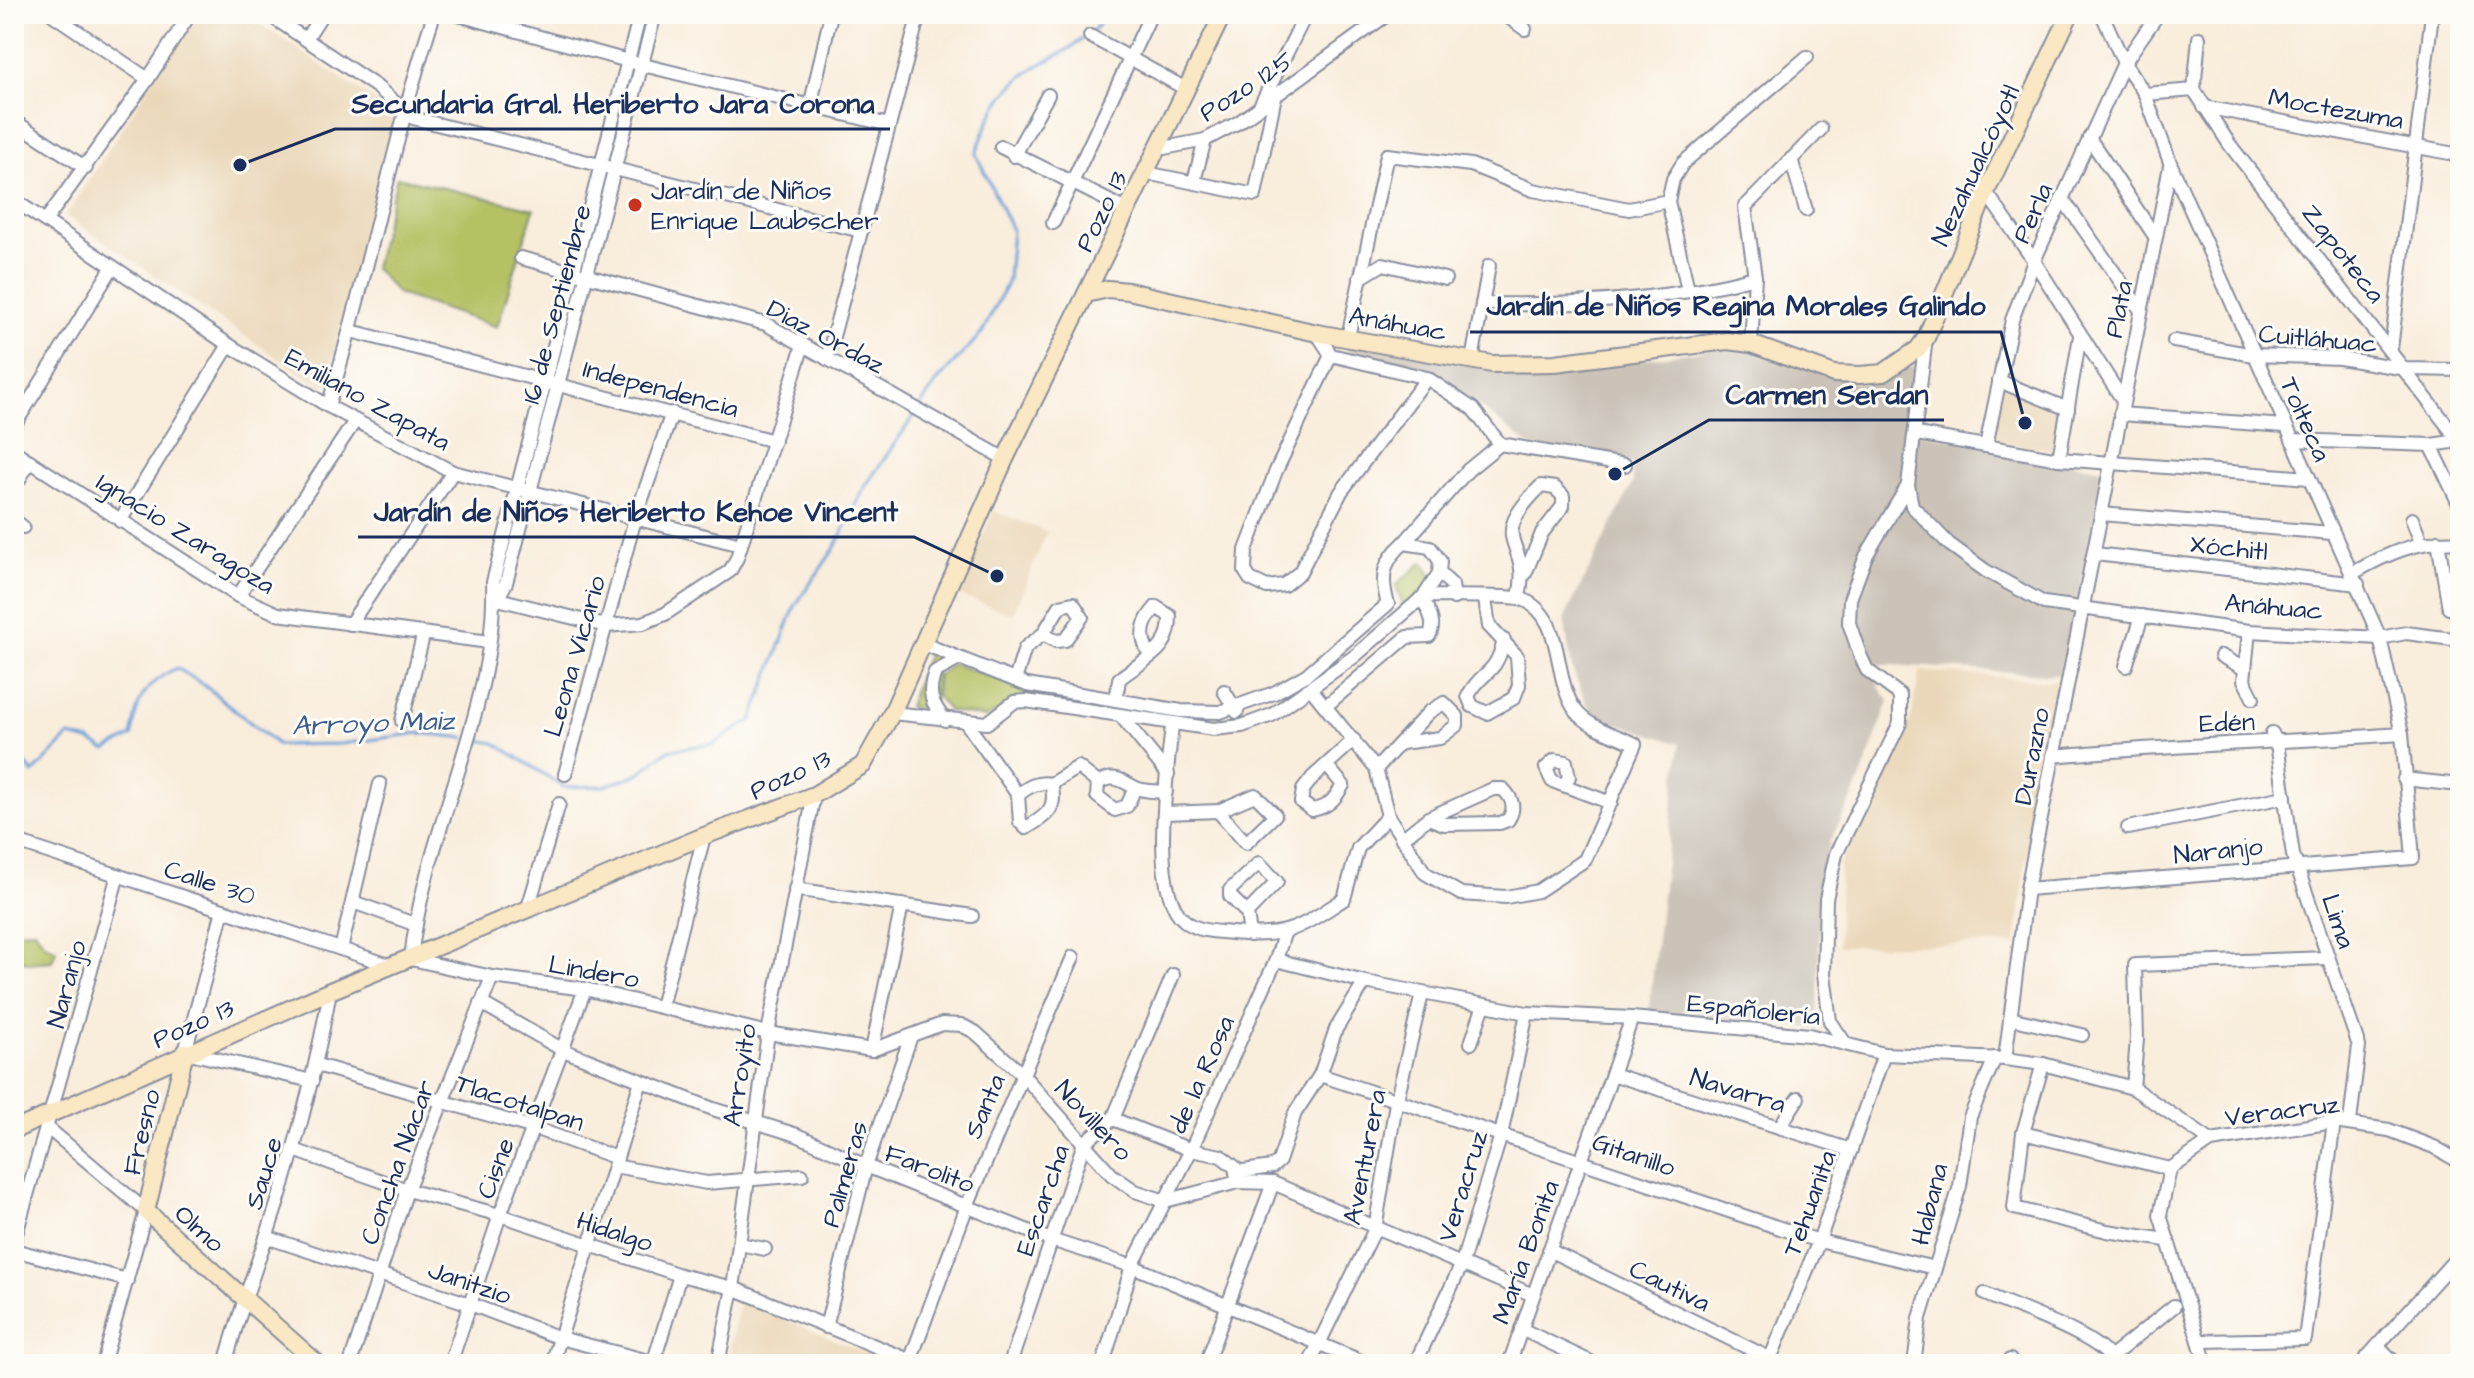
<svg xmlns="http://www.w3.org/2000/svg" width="2474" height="1378" viewBox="0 0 2474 1378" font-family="'Architects Daughter',sans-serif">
<rect width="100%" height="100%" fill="#fdfcf7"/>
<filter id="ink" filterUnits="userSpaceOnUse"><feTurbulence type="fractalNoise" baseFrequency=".0125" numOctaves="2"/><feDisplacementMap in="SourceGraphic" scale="16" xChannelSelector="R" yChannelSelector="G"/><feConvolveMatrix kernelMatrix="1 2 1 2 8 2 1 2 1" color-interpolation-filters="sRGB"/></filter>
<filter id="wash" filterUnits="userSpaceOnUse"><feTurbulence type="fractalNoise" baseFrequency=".006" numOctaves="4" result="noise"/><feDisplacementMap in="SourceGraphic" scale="32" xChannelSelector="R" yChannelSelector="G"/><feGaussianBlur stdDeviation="1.8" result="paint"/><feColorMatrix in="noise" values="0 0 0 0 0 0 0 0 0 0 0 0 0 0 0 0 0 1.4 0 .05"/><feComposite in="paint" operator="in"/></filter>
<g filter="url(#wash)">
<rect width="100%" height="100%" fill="#f9eddc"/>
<g fill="#ebd8ba">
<path d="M195 14H245L394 114 325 390 66 216Z"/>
<path d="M2002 385 2059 407 2052 450 1990 440Z"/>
<path d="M993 511 1047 532 1013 614 957 595Z"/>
<path d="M1920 671 2065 682 2026 860 2016 944 1838 946 1840 863 1912 715Z"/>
<path d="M739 1301 834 1340 893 1364H727Z"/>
</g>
<path fill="#cbc3b8" d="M1339 339 1514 373H1552L1720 348 1751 349 1862 384 1889 379 1912 366 1917 368 1910 431 2102 469 2089 551 2059 675 1875 664 1879 687 1889 701 1856 791 1830 841 1820 894 1818 1013 1824 1030 1750 1020 1739 1025 1647 1024 1680 744 1591 714 1572 669 1564 619 1633 483 1632 463 1606 456 1533 448 1448 382 1348 352Z"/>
<g fill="#b5c163" stroke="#687860" stroke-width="2">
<path d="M397 177 534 209 497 327 398 294 374 268Z"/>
<path d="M1423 562 1433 577 1431 587 1403 606 1396 585Z"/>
<path d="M928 652 953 659 936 669 933 710 908 707Z"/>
<path d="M953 664 1025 689 1027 694 987 718 949 711 936 696 938 675Z"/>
<path d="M35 930 44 943 56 950 52 961 27 963 14 956V931Z"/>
</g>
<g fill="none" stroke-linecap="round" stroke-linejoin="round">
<g stroke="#6c9fd8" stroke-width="3">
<path d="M1091 32 1099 24 1101 14"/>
<path d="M920 406 940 378 982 333 1008 281 1012 230 976 154C988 120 999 92 1031 70 1051 57 1064 55 1085 37"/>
<path d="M473 739 495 743 564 787 605 786 638 774 669 750 713 744 752 720 795 606 836 546 864 488 916 413"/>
<path d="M14 749 33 773 69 736 90 741 106 750 132 736C136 701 144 683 177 668L204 685 278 745 341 744 419 733 465 738"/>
</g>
</g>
</g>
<g filter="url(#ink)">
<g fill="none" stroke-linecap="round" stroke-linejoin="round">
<defs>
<g id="minor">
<path d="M52 14 148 79"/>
<path d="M268 14 377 87 413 118 861 231"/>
<path d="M455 14 643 65 889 125"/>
<path d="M640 14 493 582C497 711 424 831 411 959L492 977 585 989 768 1033 872 1050 942 1024 961 1025 975 1032 1022 1074 1112 1175 1135 1191 1165 1201 1238 1182 1273 1183 1533 1295"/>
<path d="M1504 14 1525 29"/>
<path d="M1090 36 1186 89"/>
<path d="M306 39 322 14"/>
<path d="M2194 90 2230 145 2460 442"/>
<path d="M2194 90 2199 38"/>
<path d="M2145 94 2194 90"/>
<path d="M1261 104 1306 14"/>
<path d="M810 107 831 14"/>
<path d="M2204 107 2460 155"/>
<path d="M14 121 86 168"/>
<path d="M2089 138 2154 235"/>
<path d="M1001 147 1127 210"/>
<path d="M1159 149 1205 140 1239 122 1388 14"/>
<path d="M1014 156 1048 95"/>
<path d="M1791 159 1806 210"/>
<path d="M1146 173 1255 195 1275 96"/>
<path d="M1194 181 1205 140"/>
<path d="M1986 192 2034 261 2122 399"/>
<path d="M2062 198 2140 309"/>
<path d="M14 200 229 345 328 406 453 472 741 545"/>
<path d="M1668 201 1688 290"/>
<path d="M46 220 148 79 190 14"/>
<path d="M1053 223 1151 14"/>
<path d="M521 258 766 324 1005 459"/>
<path d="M1360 278 1383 264 1445 279"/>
<path d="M1482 304C1572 306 1668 300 1755 277"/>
<path d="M351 331 774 441"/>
<path d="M1317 333 1331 355 1427 378 1473 409 1500 444 1625 465"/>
<path d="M1348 337 1387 155 1471 165 1533 190 1629 209 1668 201 1673 179 1683 163 1807 57"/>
<path d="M2174 341 2254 355 2340 358 2406 369 2460 370"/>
<path d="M1751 344 1755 277 1745 207 1821 129"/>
<path d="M2391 349 2432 14"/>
<path d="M1331 355 1276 471 1246 550 1245 571 1250 579 1267 587 1284 585 1300 572 1341 492 1427 378"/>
<path d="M827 359 919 14"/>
<path d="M1472 360 1489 266"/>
<path d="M1999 381 2068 409"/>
<path d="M328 406C368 277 392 143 434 14"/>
<path d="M2120 414 2285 426"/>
<path d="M14 426 112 268"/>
<path d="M1917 434 2059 459 2309 478"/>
<path d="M2292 440 2431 445 2459 441"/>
<path d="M2431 445 2460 506"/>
<path d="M1986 446 2012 320 2034 261 2124 63 2158 14"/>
<path d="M14 451 238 596 278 614 489 642"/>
<path d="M2059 459 2080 336"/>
<path d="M1908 485 1912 506 1949 544 1986 571 2044 603 2249 631 2380 638 2406 633 2460 640"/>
<path d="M14 488 30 461"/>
<path d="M2101 514 2332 533"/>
<path d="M2412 519 2421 542"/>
<path d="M14 520 23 527"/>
<path d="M120 521 229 345"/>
<path d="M2438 541 2449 608 2460 611"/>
<path d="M1404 543 1468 470 1500 444"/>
<path d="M2095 554 2358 584"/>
<path d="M1439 573 1452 585 1454 598"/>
<path d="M2353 573C2388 553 2419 539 2460 542"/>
<path d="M238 596 355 421"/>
<path d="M1519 597C1533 538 1482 544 1541 486L1555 488 1563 496V506L1542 533 1525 574"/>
<path d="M494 598 606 626 643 623 665 614 730 571 737 558 803 345"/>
<path d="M1485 599 1489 626 1517 656 1519 685 1514 698 1487 713 1472 706 1468 696C1483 668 1495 678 1504 640"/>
<path d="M495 603 506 583 655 14"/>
<path d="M350 624 453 472"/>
<path d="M2249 631 2244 680 2253 698"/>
<path d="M2221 656 2243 668"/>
<path d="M2126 666 2142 616"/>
<path d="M1015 680 1025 648 1043 634 1060 606 1073 603 1082 617 1065 640 1056 641 1043 634"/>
<path d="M1311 689 1376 769 1388 816 1425 873 1461 894 1506 897 1538 891 1585 860 1635 744C1617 735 1589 728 1576 711 1551 678 1567 618 1522 599 1512 595 1443 597 1424 596"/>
<path d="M1224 691 1237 712"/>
<path d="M1116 700 1119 679C1145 658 1171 652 1170 616L1156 607C1142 623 1139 635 1149 654"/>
<path d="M1327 705 1407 637 1429 636C1437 623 1428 610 1422 598"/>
<path d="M892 713 987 723 1014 702 1026 701 1214 729 1242 726 1272 715 1355 656 1424 596 1439 573 1440 561 1430 547 1404 543C1383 561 1380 577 1388 604L1306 675 1274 693 1220 712 1181 711 1027 685 924 644"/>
<path d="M1121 716 1168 774"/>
<path d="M945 720C931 703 927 693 935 672L959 659"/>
<path d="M402 721 423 636"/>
<path d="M967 724 1018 795 1020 822 1026 828C1047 816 1058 808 1051 784 1037 781 1028 787 1018 795"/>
<path d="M1172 725C1168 769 1148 892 1185 921 1199 932 1215 931 1231 933 1287 939 1299 928 1344 899L1358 848 1388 816"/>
<path d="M2272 733 2277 743 2293 855 2359 1046 2350 1122"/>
<path d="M2053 756C2169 745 2286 742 2402 734"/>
<path d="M1328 767 1343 785C1335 799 1329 807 1312 810L1301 802 1303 790 1313 777 1354 740"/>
<path d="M1376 769 1429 712 1444 703 1457 716V725L1440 738 1402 743"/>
<path d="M565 774 635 519 672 413"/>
<path d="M2404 779 2460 785"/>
<path d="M1565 783 1569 777 1566 762 1555 760 1546 768 1552 781 1611 803"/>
<path d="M1051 784 1078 767 1098 783"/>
<path d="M1135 788 1127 806 1115 810 1097 796 1098 783C1113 774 1121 780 1134 787 1142 792 1157 791 1166 792"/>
<path d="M1166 813 1218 811 1255 795 1275 815 1246 843 1218 811"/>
<path d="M2128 828 2285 797"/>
<path d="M1402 839 1428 818 1493 789H1503C1513 799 1516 808 1508 820L1500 823 1444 824 1428 818"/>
<path d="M14 841 392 966"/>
<path d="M795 889 972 916"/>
<path d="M2027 889 2413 858 2402 734 2380 638 2171 165 2145 94 2124 63 2102 14"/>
<path d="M353 902 414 924"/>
<path d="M223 910 185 1052 312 1081"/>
<path d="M527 911 559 804"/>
<path d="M1247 913 1277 882 1259 863 1230 890V896L1247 913 1250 935"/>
<path d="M341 949 380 784"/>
<path d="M1276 960 1365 982 1527 1013 1632 1018 1809 1035 1884 1054 2005 1059 2043 1064 2133 1088 2211 1141"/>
<path d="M481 1003 563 1050 713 1109 797 1135 866 1166 1051 1240 1132 1266 1368 1364"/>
<path d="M661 1007 704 836"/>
<path d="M2010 1018 2082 1035"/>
<path d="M1471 1043 1484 1005"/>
<path d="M1845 1043 1830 1021 1824 974 1826 899 1836 854 1900 723V695L1867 670 1860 655 1849 623 1850 599 1866 556 1908 485 1926 338"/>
<path d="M872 1050 902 905"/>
<path d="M2005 1059 2027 889 2170 166"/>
<path d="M2043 1064 2023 1133 2014 1208 2107 1231 2166 1240"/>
<path d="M317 1065 534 1128 617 1158"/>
<path d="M1612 1074 1851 1150"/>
<path d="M1320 1075 1819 1241 1935 1268"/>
<path d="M2133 1088 2137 1039 2135 965 2328 958"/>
<path d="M1113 1119 1191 1150 1221 1156 1235 1167 1237 1178"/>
<path d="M1781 1125 1798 1098"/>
<path d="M49 1129 146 1211 103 1364"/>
<path d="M2023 1133 2170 1169"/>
<path d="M294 1150 407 1190 500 1215 680 1275 733 1288 919 1364"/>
<path d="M614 1166 707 1183 802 1175"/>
<path d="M1236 1172 1272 1167 1279 1161 1295 1113 1320 1075 1336 1029 1365 982"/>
<path d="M266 1237 470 1304 560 1338 660 1364"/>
<path d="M14 1241 118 875"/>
<path d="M739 1244 765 1249"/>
<path d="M14 1250 127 1280"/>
<path d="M1549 1250 1771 1359"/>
<path d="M1985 1294C2011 1306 2107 1338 2113 1364"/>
<path d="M826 1327 866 1166 911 1036"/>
<path d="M1521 1329 1595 1364"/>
<path d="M2199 1341 2305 1339 2334 1122"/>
<path d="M2378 1346 2396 1364"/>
<path d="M2111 1357 2174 1306"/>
<path d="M2010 1360V1364"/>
<path d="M225 1364C237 1320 252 1278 267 1235 294 1155 315 1074 330 991"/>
<path d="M350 1364 407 1190 492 977"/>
<path d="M450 1364 500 1215 585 989"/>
<path d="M552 1364 641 1081"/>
<path d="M653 1364 680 1275"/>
<path d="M718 1364 733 1288 768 1033 814 795"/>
<path d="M909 1364 967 1206 1073 957"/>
<path d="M1010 1364 1084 1143 1113 1119 1173 975"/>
<path d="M1103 1364 1132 1266 1191 1150 1276 960 1284 934"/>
<path d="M1206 1364 1273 1183"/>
<path d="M1309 1364 1375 1229 1396 1103 1422 994"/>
<path d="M1415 1364 1461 1266 1501 1135 1527 1013"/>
<path d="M1509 1364 1632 1018"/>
<path d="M1768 1364 1819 1241 1884 1054"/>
<path d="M1914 1364 1920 1318 1960 1186 1970 1117 1995 1058"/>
<path d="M2206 1364 2160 1215 2170 1169 2211 1141 2334 1122 2389 1130 2434 1147 2460 1162"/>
<path d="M2361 1364 2460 1254"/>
</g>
<g id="secondary">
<path d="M1086 294 1108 289 1128 291 1317 333 1492 364 1555 363 1727 341 1751 344 1834 374 1860 375 1883 373 1918 349 1926 338 1986 192 2070 14"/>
<path d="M185 1052 146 1211 318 1364"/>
<path d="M14 1130 330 991 704 836 814 795 863 765 892 713 1005 459 1223 14"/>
</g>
</defs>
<use href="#minor" stroke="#8a8e9d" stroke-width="16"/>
<use href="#secondary" stroke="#8a8e9d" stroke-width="20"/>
<use href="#minor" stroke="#fff" stroke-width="12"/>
<use href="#secondary" stroke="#fae7c3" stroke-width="16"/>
</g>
</g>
<circle fill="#c8321e" stroke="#fdfcf7" stroke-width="3" cx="635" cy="205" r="8"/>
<g text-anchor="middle" stroke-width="6" stroke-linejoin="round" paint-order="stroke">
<g font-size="26" fill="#1b2f5e" stroke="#fdfcf7">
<text transform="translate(1246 86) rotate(-33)" y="9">Pozo 125</text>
<text transform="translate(2336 108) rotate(10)" y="9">Moctezuma</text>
<text transform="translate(1975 165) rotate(-65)" y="9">Nezahualcóyotl</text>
<text transform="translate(1101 211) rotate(-64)" y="9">Pozo 13</text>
<text transform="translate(2032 213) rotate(-66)" y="9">Perla</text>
<text transform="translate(2344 253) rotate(52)" y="9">Zapoteca</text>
<text transform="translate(556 304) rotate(-75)" y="9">16 de Septiembre</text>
<text transform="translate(2118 309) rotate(-79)" y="9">Plata</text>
<text transform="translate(1398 323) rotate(10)" y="9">Anáhuac</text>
<text transform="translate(826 336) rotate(28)" y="9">Diaz Ordaz</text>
<text transform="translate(2318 338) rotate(5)" y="9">Cuitláhuac</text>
<text transform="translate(661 388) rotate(15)" y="9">Independencia</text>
<text transform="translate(368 399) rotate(29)" y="9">Emiliano Zapata</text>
<text transform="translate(2306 419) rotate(66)" y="9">Tolteca</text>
<text transform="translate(186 533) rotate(32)" y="9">Ignacio Zaragoza</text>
<text transform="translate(2229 547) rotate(6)" y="9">Xóchitl</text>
<text transform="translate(2274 606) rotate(5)" y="9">Anáhuac</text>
<text transform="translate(574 656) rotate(-74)" y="9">Leona Vicario</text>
<text transform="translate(2227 722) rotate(-2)" y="9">Edén</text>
<text transform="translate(2031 756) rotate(-79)" y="9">Durazno</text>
<text transform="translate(790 774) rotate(-25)" y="9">Pozo 13</text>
<text transform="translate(2218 850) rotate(-6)" y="9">Naranjo</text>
<text transform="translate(210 882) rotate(18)" y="9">Calle 30</text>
<text transform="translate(2339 921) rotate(71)" y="9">Lima</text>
<text transform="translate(594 971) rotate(10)" y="9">Lindero</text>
<text transform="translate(66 984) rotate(-75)" y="9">Naranjo</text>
<text transform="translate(1754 1009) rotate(6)" y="9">Españolería</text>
<text transform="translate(193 1023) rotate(-24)" y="9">Pozo 13</text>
<text transform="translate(1201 1074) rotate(-66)" y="9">de la Rosa</text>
<text transform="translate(739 1075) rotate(-81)" y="9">Arroyito</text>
<text transform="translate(1738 1090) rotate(17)" y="9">Navarra</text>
<text transform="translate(520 1102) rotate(18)" y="9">Tlacotalpan</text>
<text transform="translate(984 1106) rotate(-67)" y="9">Santa</text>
<text transform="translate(2282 1110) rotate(-7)" y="9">Veracruz</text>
<text transform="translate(1094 1120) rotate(47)" y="9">Novillero</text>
<text transform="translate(141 1132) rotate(-76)" y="9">Fresno</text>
<text transform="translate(1634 1154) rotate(19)" y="9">Gitanillo</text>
<text transform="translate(1364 1157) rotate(-79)" y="9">Aventurera</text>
<text transform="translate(397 1162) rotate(-70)" y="9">Concha Nácar</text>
<text transform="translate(495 1168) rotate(-69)" y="9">Cisne</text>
<text transform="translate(930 1168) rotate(21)" y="9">Farolito</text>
<text transform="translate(263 1173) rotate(-73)" y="9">Sauce</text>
<text transform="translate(844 1174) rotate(-74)" y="9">Palmeras</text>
<text transform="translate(1462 1186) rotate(-73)" y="9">Veracruz</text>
<text transform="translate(1042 1200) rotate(-71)" y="9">Escarcha</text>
<text transform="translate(1809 1203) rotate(-70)" y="9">Tehuanita</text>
<text transform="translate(1929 1204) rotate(-76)" y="9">Habana</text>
<text transform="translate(200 1228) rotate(42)" y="9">Olmo</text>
<text transform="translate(615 1231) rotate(18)" y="9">Hidalgo</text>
<text transform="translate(1525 1252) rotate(-70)" y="9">María Bonita</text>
<text transform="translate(470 1282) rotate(19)" y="9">Janitzio</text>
<text transform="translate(1670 1285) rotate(26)" y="9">Cautiva</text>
</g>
<g font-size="26" fill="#1b2f5e" stroke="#fdfcf7" text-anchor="start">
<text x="651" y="199">Jardín de Niños<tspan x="651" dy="30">Enrique Laubscher</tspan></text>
</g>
<g font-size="28" font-style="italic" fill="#3b5c8f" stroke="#fdfcf7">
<text transform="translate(373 722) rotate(-2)" y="10">Arroyo Maiz</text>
</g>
</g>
<path fill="none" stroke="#1b2f5e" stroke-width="3" d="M240 165L335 129H890M2025 423L2001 332H1470M1615 474L1709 420H1944M997 576L914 537H358"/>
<g fill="#1b2f5e" stroke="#fdfcf7" stroke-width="3">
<circle cx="240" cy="165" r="8"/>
<circle cx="2025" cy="423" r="8"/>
<circle cx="1615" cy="474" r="8"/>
<circle cx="997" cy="576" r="8"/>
</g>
<g font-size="28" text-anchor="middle" font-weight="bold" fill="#1b2f5e" stroke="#fdfcf7" stroke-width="6" stroke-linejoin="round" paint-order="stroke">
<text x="613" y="113">Secundaria Gral. Heriberto Jara Corona</text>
<text x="1736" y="315">Jardín de Niños Regina Morales Galindo</text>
<text x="1827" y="404">Carmen Serdan</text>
<text x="636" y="521">Jardín de Niños Heriberto Kehoe Vincent</text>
</g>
<rect width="2474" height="1378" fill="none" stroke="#fdfcf7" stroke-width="48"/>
</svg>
